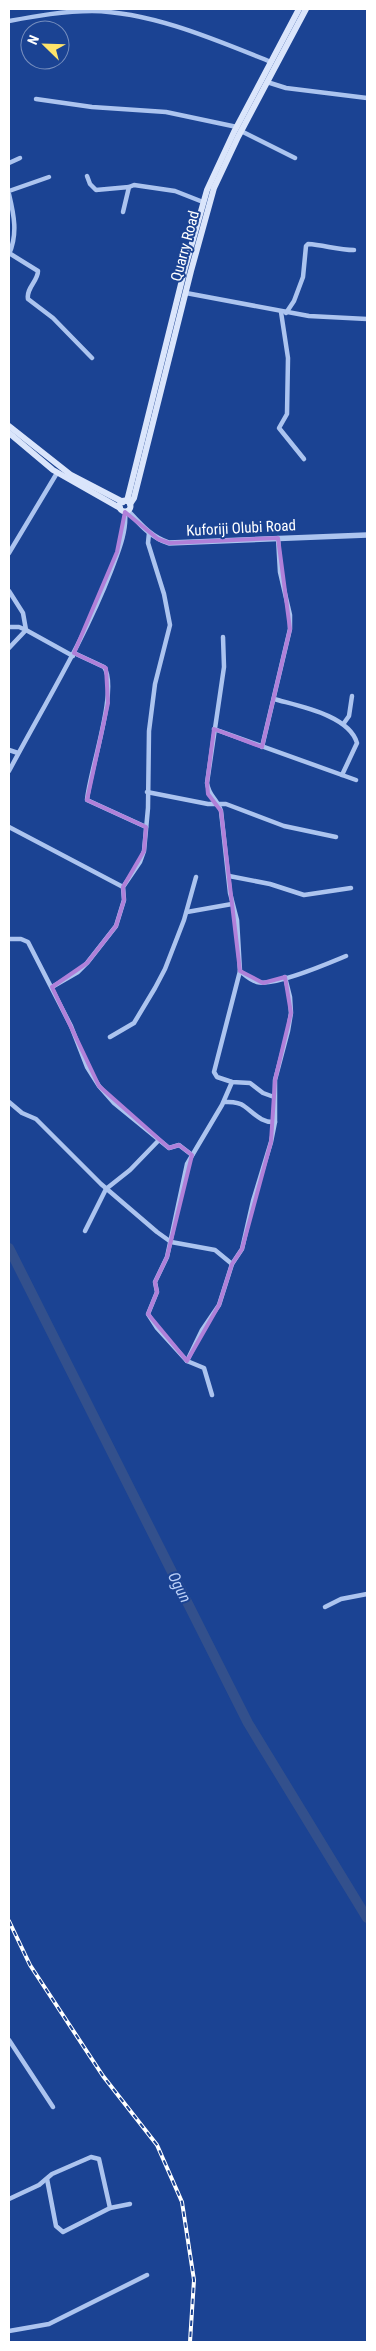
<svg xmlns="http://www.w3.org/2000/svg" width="376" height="2351" viewBox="0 0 376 2351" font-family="'Roboto Condensed',sans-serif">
<rect width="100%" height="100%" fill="#1b4393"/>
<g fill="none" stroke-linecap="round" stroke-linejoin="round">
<path stroke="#33508c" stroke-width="10" d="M9 1248 248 1723 367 1918"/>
<g stroke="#acc4ef" stroke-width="4.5">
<path d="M9 21C36 16 64 11 92 11 152 12 216 40 271 62"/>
<path d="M267 82 286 88 367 98"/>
<path d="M36 99 92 107 166 112 237 127"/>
<path d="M241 131 295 158"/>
<path d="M9 163 20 158"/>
<path d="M87 176 90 184 96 190 129 187"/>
<path d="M9 191 49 177"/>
<path d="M9 194C14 215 18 234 9 254"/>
<path d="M123 212 129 187 134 185 175 191 203 202"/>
<path d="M9 253 38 271C38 281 26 288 28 299L53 318 92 358"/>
<path d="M186 293 309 316 367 319"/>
<path d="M281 312 288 358 287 414 279 428 304 459"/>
<path d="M286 313 294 301 303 277 306 246 308 244C324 245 338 250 354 250"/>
<path d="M9 553 57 473"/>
<path d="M9 591 23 613 26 630 9 648"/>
<path d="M9 627H19L26 630 73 656"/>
<path d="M223 637 224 667 207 783C209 797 217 798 221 811L230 893 237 920 240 971 214 1072 217 1077 232 1082 250 1083 263 1093 274 1097"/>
<path d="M74 653 104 667C119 688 89 773 87 800L146 827"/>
<path d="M274 699C298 706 349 715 357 743L342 775"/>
<path d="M344 723 349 716 352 696"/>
<path d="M214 729 356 780"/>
<path d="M262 747 290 629V615L280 572 278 538"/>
<path d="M9 750 18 753"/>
<path d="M9 771C44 705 84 641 111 571 118 552 127 532 125 512"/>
<path d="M147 792 208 804H226L284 826 336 837"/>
<path d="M9 827 123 887"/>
<path d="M229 876 270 884 304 895 351 888"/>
<path d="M187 912 232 904"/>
<path d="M9 939H21L28 942 71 1026 87 1067 99 1086 114 1103 169 1148 179 1145 192 1155"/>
<path d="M240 971C245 975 250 980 257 982 274 987 329 963 346 956"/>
<path d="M52 987 78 972 87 963 116 926 124 900 123 887 140 862 144 851 148 808 149 731 155 684 170 625 164 594 148 543 149 533"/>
<path d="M110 1037 134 1023 155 988 165 969 184 920 196 877"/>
<path d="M9 1102 22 1113 36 1119 101 1184 157 1232 171 1242 215 1250 232 1264"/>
<path d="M224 1102C230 1102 238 1101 244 1106 254 1113 261 1123 275 1122"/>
<path d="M85 1231 106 1189 130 1170 159 1140"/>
<path d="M187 1361 202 1330 219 1305 232 1264 242 1249 253 1201 271 1142 275 1122V1080L288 1031 291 1013 290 997 285 977"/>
<path d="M212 1395 204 1368 187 1361 157 1328 148 1314 157 1292 155 1282 167 1257 187 1164 222 1105 232 1082"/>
<path d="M325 1607 341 1599 367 1594"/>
<path d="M9 2040 53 2107"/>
<path d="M47 2179 56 2226 63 2232 110 2208 130 2204"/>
<path d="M9 2199 39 2185 52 2174 91 2157 99 2159 110 2208"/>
<path d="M9 2331 49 2324 147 2275"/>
</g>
<path stroke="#acc4ef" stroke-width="5.5" d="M128 511C141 525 151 537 169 543L367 535"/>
<g stroke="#dae5fb" stroke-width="6">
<path d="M9 426 71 475 123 502"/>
<path d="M9 433 53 470 120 508"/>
<circle cx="125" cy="506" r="5.5"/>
<path d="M127 501 185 268 207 190 234 132 299 9"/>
<path d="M130 504 134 498 191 271 214 188 238 137 306 9"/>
</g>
<defs>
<path id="rail" d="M9 1921 30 1965 103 2076 157 2145 182 2202 194 2280 190 2342"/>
</defs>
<use href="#rail" stroke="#fff" stroke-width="4"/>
<use href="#rail" stroke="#1b4393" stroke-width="2" stroke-dasharray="5.5" stroke-linecap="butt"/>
</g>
<path fill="none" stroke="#b080d9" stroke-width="4" stroke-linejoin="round" d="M125 512 158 539 169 543 278 538 290 629 262 747 214 729 207 783 208 794 221 811 240 971 263 983 285 977 291 1013 275 1080 271 1142 242 1249 232 1264 219 1305 187 1361 148 1314 157 1292 155 1282 167 1257 192 1155 179 1145 169 1148 99 1086 52 987 87 963 116 926 124 900 123 887 144 851 146 827 87 800 108 703 106 668 74 653 117 552Z"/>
<g text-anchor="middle" stroke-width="4" stroke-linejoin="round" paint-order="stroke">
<g font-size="15" fill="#fff" stroke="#1b4393">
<text transform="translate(185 246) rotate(-75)" y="5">Quarry Road</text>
<text transform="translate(241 528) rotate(-3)" y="5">Kuforiji Olubi Road</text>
</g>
<g font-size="16" font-style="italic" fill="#b9cef6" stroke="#1b4393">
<text transform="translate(180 1587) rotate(63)" y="6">Ogun</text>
</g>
</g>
<rect width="376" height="2351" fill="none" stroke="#ffffff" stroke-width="20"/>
<g transform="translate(45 45) rotate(293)"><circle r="24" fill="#1b4393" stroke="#768ebe"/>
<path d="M0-4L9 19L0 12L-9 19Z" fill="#ffe46a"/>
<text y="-8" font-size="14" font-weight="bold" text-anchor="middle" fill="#ffffff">N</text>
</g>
</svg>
